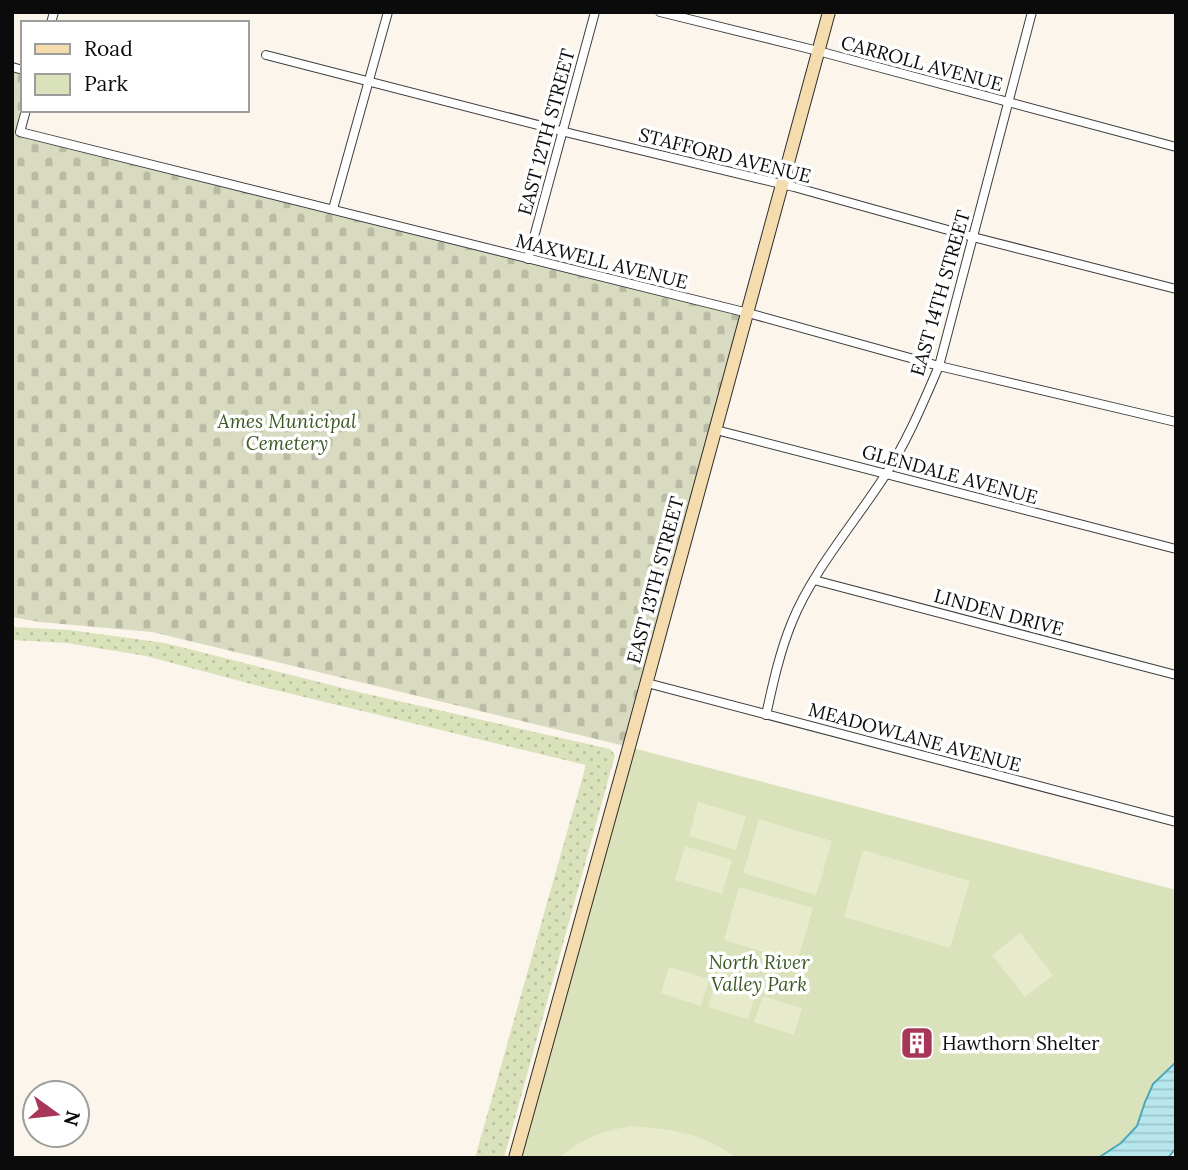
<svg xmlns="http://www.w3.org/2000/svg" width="1188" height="1170" viewBox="0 0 1188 1170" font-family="Lora,serif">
<defs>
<pattern id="grass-dots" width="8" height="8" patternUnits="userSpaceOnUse" patternTransform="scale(1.75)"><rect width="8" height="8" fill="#d9e2ba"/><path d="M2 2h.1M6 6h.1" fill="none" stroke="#b9c19f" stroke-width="1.8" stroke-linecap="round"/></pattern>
<pattern id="cemetery-stones" width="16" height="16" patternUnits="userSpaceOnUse" patternTransform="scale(1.75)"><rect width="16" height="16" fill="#d9dbc0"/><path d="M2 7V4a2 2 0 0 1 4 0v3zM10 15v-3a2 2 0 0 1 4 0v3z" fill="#b9bba4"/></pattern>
<pattern id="water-rules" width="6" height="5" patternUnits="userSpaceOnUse" patternTransform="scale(1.75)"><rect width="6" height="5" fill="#b7e6ed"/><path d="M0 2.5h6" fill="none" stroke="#9cc4ca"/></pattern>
</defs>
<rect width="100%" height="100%" fill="#fcf5ec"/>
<path fill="url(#grass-dots)" d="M12 627 70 630 165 643 354 691 610 749 615 755 504 1158H475L586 765 263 687 146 656 67 643 12 640Z"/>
<path fill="url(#cemetery-stones)" d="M12 67 23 70V110L20 132 748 313 629 747 152 632 40 622 12 617Z"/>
<path fill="#d9e2ba" d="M629 747 1176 890V1062L1169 1068 1145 1102 1137 1126 1121 1143 1098 1158H515Z"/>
<g fill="#e7ebcb">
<path d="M698 802 746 816 736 850 689 836Z"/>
<path d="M759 819 832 841 816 895 743 873Z"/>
<path d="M685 846 732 860 722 894 675 880Z"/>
<path d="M863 850 970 881 950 948 844 917Z"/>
<path d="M739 887 813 908 797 962 724 940Z"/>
<path d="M1020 933 1053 975 1025 997 992 955Z"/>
<path d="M669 967 709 979 701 1006 661 993Z"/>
<path d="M716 980 756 993 748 1019 708 1007Z"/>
<path d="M763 996 802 1008 794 1035 754 1022Z"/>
<path d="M630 1126C670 1129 704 1133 736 1158H559C582 1138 601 1132 630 1126Z"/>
</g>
<path fill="url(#water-rules)" stroke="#48a9bb" stroke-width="2" d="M1176 1062V1148L1168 1158H1098L1121 1143 1137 1126 1145 1102 1153 1084Z"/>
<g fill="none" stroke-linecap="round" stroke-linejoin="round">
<defs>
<g id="minor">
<path d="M660 12 818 51 1176 147"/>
<path d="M51 23 54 12"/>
<path d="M266 55 573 134 794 187 973 237 1176 289"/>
<path d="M12 67 23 70"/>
<path d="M26 110 20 132 748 313 939 366 1176 422"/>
<path d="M333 209 388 12"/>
<path d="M528 259 595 12"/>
<path d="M716 430 1176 549"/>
<path d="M814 580 1176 675"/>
<path d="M647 683 1176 822"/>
<path d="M766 715C773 683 780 651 792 622 812 572 855 522 884 477 907 442 923 403 939 366L1032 12"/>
</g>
<path id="secondary" d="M515 1158 629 747 829 12"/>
</defs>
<use href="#minor" stroke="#3e3e3e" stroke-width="10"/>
<use href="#secondary" stroke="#2d2d2d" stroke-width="14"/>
<use href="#minor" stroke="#fff" stroke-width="8"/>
<use href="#secondary" stroke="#f4dcaf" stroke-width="12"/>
</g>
<defs>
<symbol id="building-square" viewBox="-11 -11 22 22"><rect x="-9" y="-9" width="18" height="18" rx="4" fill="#a83658" stroke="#fff"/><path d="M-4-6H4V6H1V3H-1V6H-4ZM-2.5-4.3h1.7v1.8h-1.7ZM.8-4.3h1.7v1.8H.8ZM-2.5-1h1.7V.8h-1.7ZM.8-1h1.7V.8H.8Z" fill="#fff"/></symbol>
</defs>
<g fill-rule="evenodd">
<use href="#building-square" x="898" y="1024" width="38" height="38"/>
</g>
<g text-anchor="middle" stroke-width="7" stroke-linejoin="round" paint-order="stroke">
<g font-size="19" fill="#0b0b0b" stroke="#fff">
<text transform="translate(922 63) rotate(15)" y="7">CARROLL AVENUE</text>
<text transform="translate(546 132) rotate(-75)" y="7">EAST 12TH STREET</text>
<text transform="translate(725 155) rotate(14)" y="7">STAFFORD AVENUE</text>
<text transform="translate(602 261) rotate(14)" y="7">MAXWELL AVENUE</text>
<text transform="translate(940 293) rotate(-74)" y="7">EAST 14TH STREET</text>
<text transform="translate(950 474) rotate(15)" y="7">GLENDALE AVENUE</text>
<text transform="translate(655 580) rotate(-75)" y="7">EAST 13TH STREET</text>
<text transform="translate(999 612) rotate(15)" y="7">LINDEN DRIVE</text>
<text transform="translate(915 737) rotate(15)" y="7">MEADOWLANE AVENUE</text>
</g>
<g font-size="19" font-style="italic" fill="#3d5a25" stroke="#fff">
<text x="287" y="428">Ames Municipal<tspan x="287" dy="22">Cemetery</tspan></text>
<text x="759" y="969">North River<tspan x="759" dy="22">Valley Park</tspan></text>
</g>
<g font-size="19" fill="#0b0b0b" stroke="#fff" text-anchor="start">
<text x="942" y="1050">Hawthorn Shelter</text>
</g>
</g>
<rect width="1188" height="1170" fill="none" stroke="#0b0b0b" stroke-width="28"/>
<rect x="21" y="21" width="228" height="91" fill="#ffffff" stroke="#9d9d9d" stroke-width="2"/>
<rect x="35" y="44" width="35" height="10" fill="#f4dcaf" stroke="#9d9d9d" stroke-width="2"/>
<text x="84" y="56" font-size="21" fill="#0b0b0b">Road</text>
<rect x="35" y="74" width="35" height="21" fill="#d9e2ba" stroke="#9d9d9d" stroke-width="2"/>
<text x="84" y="91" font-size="21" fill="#0b0b0b">Park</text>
<g transform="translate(56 1114) rotate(105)"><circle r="33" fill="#ffffff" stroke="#9d9d9d" stroke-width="2"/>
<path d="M0-5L12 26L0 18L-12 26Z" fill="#a83658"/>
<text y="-10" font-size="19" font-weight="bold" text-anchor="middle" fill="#0b0b0b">N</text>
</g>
</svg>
